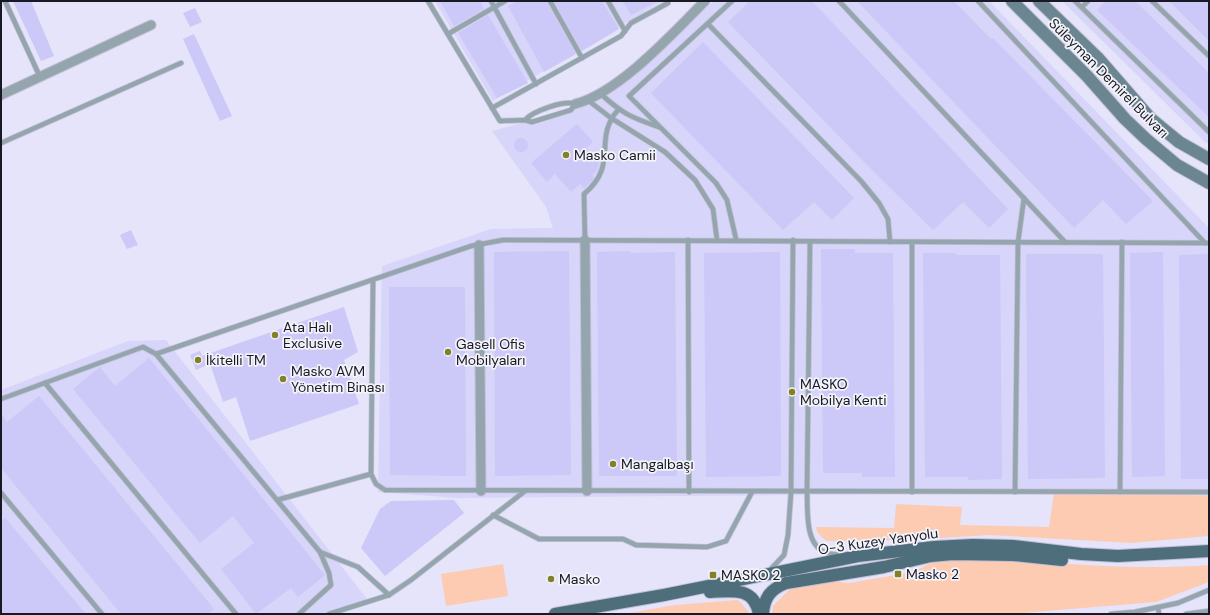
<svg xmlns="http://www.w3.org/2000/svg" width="1210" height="615" viewBox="0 0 1210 615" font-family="'DM Sans',sans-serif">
<rect width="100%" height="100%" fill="#e5e4fa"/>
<g fill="#d7d5f9">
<path d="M435 1H663L493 101Z"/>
<path d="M714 1H989L1209 228V496L1133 492 458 498 378 492 382 266 491 229 553 228 546 207 492 131 591 105Z"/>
<path d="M1062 1H1209V144L1205 142Z"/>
<path d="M166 340 370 603 338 614H1V390L128 341Z"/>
</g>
<g fill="#fdcbb2">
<path d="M1133 492 1209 496V536L1131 543 990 535 905 540 826 541 817 532 816 527 894 528 896 504 962 507 960 525 1049 527 1054 493Z"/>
<path d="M973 556C1052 563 1130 571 1209 565V582L1156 602 1009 614H772L773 606 789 590 829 581 849 583 913 572 933 562Z"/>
<path d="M503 564 508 596 446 606 441 574Z"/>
<path d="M738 600 749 612V614H623L675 605Z"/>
</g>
<g fill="#ccc8f7">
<path d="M13 1H31L54 56 41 61Z"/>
<path d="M440 1H480L484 9 454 26Z"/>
<path d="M517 1H546L576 54 544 72 508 6Z"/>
<path d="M554 1H602L619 29 582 51Z"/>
<path d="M622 1H658L631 15Z"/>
<path d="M750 1H812L1008 209 989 228 963 202 933 230 865 163 728 22Z"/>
<path d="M857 1H954L991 39 993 38 1153 201 1126 224 1103 200 1074 228Z"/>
<path d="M1106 1H1135L1209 73V117L1097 10Z"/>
<path d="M1169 1H1209V41Z"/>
<path d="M195 8 202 22 190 27 183 13Z"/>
<path d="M488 15 528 83 497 98 458 33Z"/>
<path d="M194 34 232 116 220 121 183 39Z"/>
<path d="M703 42 854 198 832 220 814 202 783 230 651 93Z"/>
<path d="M577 124 593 142 586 148 599 163 597 170 592 175 594 177 592 181 584 188 580 184 571 192 555 174 547 182 531 163Z"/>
<circle cx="521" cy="145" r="7"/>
<path d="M131 230 138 245 127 249 120 235Z"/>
<path d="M821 249H855V253H893L895 477H862V473H823Z"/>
<path d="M569 251 571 475 495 476 494 252Z"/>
<path d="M631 251V253L675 252 677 476H599L597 252Z"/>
<path d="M780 252 781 476 706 477 704 253Z"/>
<path d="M1163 252 1165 476 1132 477 1130 253Z"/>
<path d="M923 253H956V255H1000L1002 479 968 480V477H925Z"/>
<path d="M1026 254H1103L1105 478 1028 479Z"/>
<path d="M1209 254V479H1181L1179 255Z"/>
<path d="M389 287H465L466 476 390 475Z"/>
<path d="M344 307 358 352 344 360 359 404 250 441 236 397 223 402 210 364 196 370 190 355 200 351 202 356Z"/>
<path d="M149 358 325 575 298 597 291 588 256 614 221 569 254 543 233 516 200 543 73 389 100 367 115 386Z"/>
<path d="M39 396 214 609 208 614H121L1 468V414L7 422Z"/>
<path d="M454 500 464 513 385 576 361 548 380 509 391 501Z"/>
<path d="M5 518 86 614H1V522Z"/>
</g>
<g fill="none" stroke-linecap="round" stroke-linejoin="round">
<defs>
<g id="service">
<path d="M5 1 40 77"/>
<path d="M428 1 500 121 525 120 532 122 571 110 575 104C564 100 533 111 525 120"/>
<path d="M491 1 536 84"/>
<path d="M550 1 582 58"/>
<path d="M608 1 625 31"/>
<path d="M732 1 629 96 716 183 727 200 736 239"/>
<path d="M839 1 1065 242"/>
<path d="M978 1 1205 243"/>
<path d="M1075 1 1209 132"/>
<path d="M1152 1 1209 56"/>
<path d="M1082 7 1088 1"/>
<path d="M708 24 861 181 879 203 888 219 890 242"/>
<path d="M448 34 505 1"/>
<path d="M600 93C621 113 632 118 659 127"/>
<path d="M589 101 611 118 665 152 695 180 713 209 717 240"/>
<path d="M492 108 621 36 631 23 668 3 667 1"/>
<path d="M1 143 181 63"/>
<path d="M585 240 584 194C620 164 592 139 618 110"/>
<path d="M688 240 689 492"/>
<path d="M810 242 807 491C808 510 804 546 827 553 832 555 838 554 843 555"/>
<path d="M373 280 371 474 376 484 385 490 1209 492"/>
<path d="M156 354 471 246 503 240C738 241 974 242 1209 243"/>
<path d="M45 383 236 614"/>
<path d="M1 399 143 347 156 354 320 552 358 567 389 595"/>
<path d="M912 492V242"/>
<path d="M1015 492 1018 242 1024 198"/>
<path d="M1120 492 1122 242"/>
<path d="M1 493 102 614"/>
<path d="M277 500 371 474"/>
<path d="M493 515 539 539H623L636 545 707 547 726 541 752 492"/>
<path d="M769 571 784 555 788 535 791 492 793 240"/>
<path d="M1158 608 1159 614"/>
<path d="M299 614 331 585 329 573 320 552"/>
<path d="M329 614 389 595 411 580 525 491"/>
<path d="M1111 614 1135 612 1178 603 1209 590"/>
<path d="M1186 614 1209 611"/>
</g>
<g id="minor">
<path d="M1 95 151 25"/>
<path d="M575 104C619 93 673 33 705 1"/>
<path d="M585 240 587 491"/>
<path d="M479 245 481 491"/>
</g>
<g id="secondary">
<path d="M1012 1 1087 76 1125 119 1146 139 1177 165 1209 183"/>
<path d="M1039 1 1098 58 1151 119 1179 142 1209 159"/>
</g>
<g id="primary">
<path d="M710 592C731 591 754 586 759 614"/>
<path d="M555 614 664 595 858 556 934 547 973 545 1013 546 1081 554 1118 556 1209 551"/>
<path d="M763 614C764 597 771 589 786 583L884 567 931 556 953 554 1013 555 1062 560"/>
</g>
</defs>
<use href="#service" stroke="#c0bfd4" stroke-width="6"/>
<use href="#minor" stroke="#c0bfd4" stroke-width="11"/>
<use href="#secondary" stroke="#c0bfd4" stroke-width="14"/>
<use href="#primary" stroke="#c0bfd4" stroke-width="14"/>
<use href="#service" stroke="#94a5ad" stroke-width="4.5"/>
<use href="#minor" stroke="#94a5ad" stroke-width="9"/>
<use href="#secondary" stroke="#6b8591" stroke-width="12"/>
<use href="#primary" stroke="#4e6e7c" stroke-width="12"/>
</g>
<g fill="#828129" stroke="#f3f3fa" stroke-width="1.5">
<circle cx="566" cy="155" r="4"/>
<circle cx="275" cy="335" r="4"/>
<circle cx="448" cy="352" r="4"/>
<circle cx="198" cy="360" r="4"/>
<circle cx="283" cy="379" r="4"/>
<circle cx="792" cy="392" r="4"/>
<circle cx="613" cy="464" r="4"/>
<rect x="894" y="570" width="8" height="8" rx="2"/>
<rect x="709" y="571" width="8" height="8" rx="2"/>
<circle cx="551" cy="579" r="4"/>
</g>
<g text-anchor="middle" stroke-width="3.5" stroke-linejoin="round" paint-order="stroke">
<g font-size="14" fill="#191825" stroke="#f3f3fa">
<text transform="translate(1109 78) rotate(45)" y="5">Süleyman Demirel Bulvarı</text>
<text transform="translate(878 541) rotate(-8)" y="5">O-3 Kuzey Yanyolu</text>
</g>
<g font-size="14" fill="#191825" stroke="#f3f3fa" text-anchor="start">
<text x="574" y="160">Masko Camii</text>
<text x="283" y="332">Ata Halı<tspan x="283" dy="16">Exclusive</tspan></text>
<text x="456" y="349">Gasell Ofis<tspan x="456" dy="16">Mobilyaları</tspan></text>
<text x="206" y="365">İkitelli TM</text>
<text x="291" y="376">Masko AVM<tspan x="291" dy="16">Yönetim Binası</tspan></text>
<text x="800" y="389">MASKO<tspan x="800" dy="16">Mobilya Kenti</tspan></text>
<text x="621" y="469">Mangalbaşı</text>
<text x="906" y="579">Masko 2</text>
<text x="721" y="580">MASKO 2</text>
<text x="559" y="584">Masko</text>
</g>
</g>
<rect width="1210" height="615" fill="none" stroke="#191825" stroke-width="4"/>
</svg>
